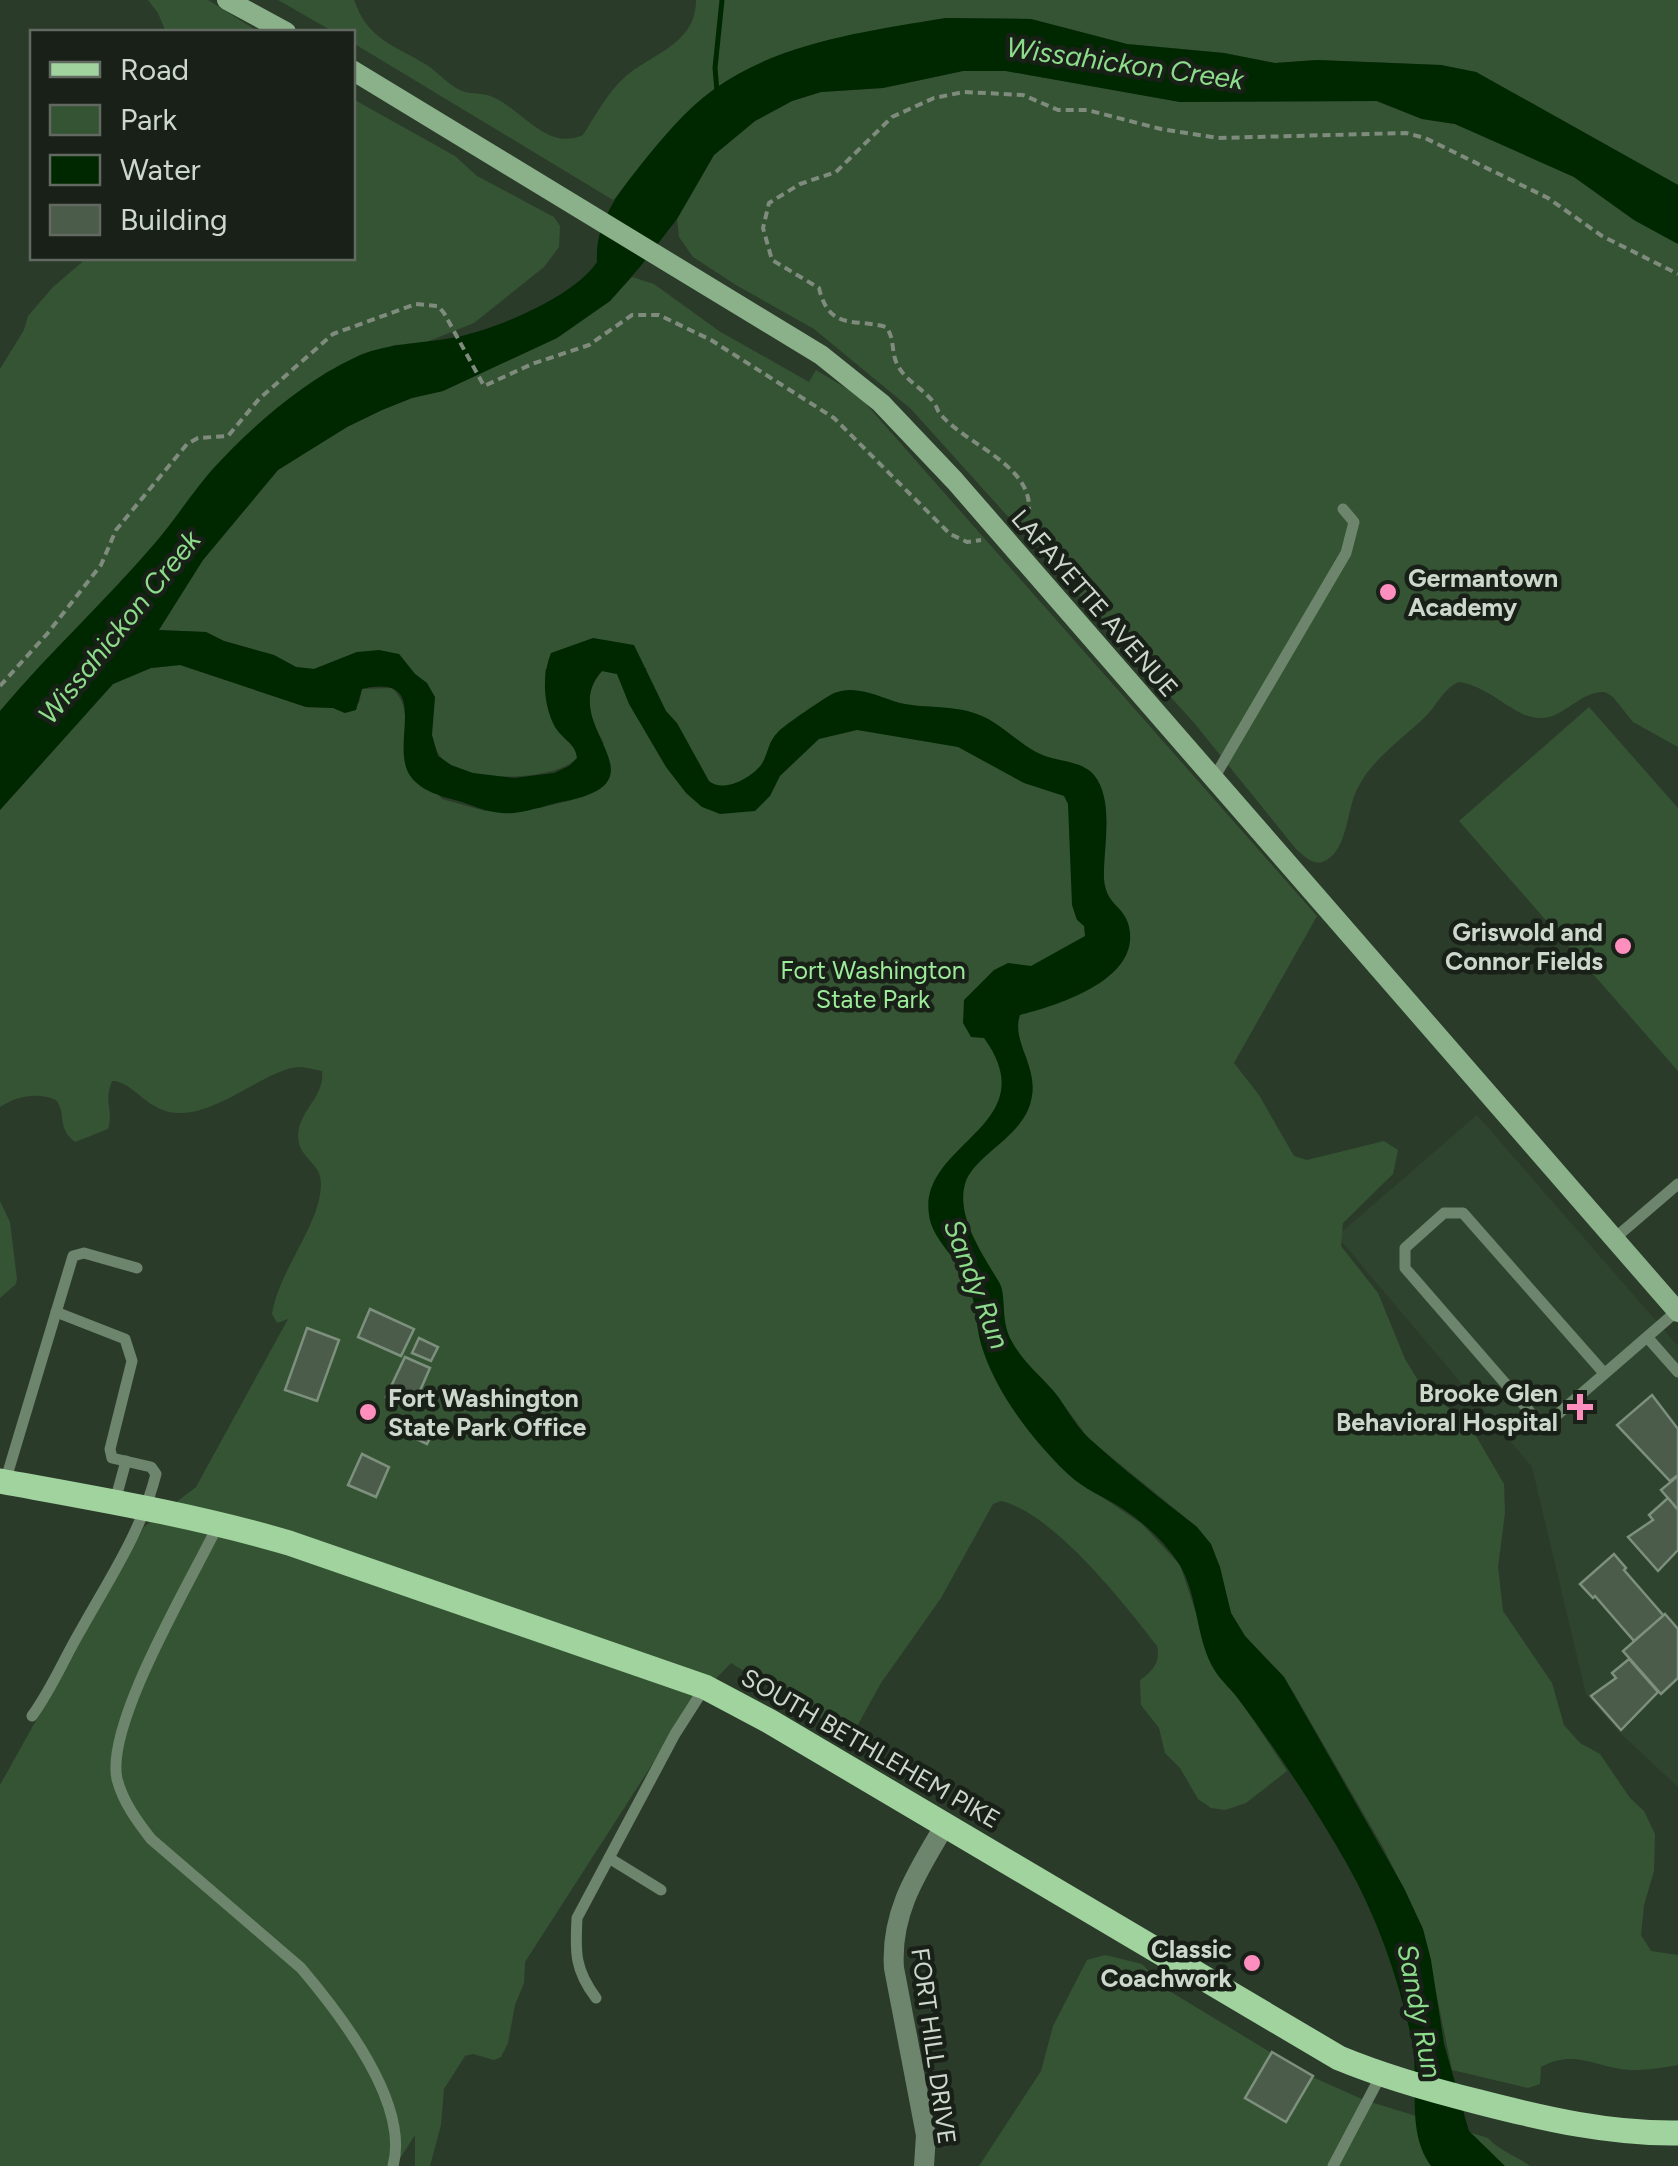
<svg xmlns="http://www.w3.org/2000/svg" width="1678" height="2166" viewBox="0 0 1678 2166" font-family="Figtree,sans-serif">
<rect width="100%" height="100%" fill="#2b3b2a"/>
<path fill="#2f442e" d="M1477 1115 1678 1346V1787L1618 1731 1586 1694 1532 1467 1337 1236Z"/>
<g fill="#355434">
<path d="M148 0H208L259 32H166L158 13Z"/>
<path d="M278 0H354C368 40 394 45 427 65 439 73 451 88 465 92 475 94 486 93 495 98 524 112 548 151 583 135 595 116 608 92 625 77 653 53 696 44 696 0H1678V185L1476 72 1441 65 1317 60 1275 63 1224 53 1127 44 1031 19 946 18 828 40 782 55 752 68 687 114 613 200 353 43 352 32H334Z"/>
<path d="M963 71H1006L1180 102 1376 101 1422 119 1455 124 1574 177 1634 220 1678 244V747L1633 722 1613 697 1605 692C1578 691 1564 720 1538 718 1513 717 1491 686 1458 682 1443 690 1438 703 1427 715 1402 740 1369 760 1355 794 1347 813 1346 855 1322 862 1312 865 1303 855 1296 849L1195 724 911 409 814 329 736 285 693 257 679 237 677 219 714 155 755 121 792 101 821 92 883 88Z"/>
<path d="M353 99 455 156 477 176 554 217 560 226 559 247 544 267 474 323 424 343 394 345 327 372 285 402 214 468 156 543 0 711V369L24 330 28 316 53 287 87 258H352Z"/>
<path d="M632 277 654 284 719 331 809 382 816 370 859 396 1317 916 1234 1063 1259 1095 1294 1156 1307 1160 1384 1141 1398 1150 1393 1174 1343 1223 1341 1246 1378 1293 1405 1359 1422 1387 1469 1424 1504 1484 1505 1513 1498 1567 1503 1611 1552 1683 1564 1725 1580 1743 1600 1754 1630 1798 1644 1811 1655 1834 1654 1871 1644 1905 1641 1935 1651 1951 1678 1955V2065C1665 2067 1650 2070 1637 2070 1599 2071 1578 2047 1541 2067L1540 2084 1528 2088 1452 2070 1423 1929 1384 1849 1295 1695 1284 1677 1245 1636 1231 1613 1225 1590 1197 1527 1089 1439 1051 1388 1027 1426 1068 1474 1142 1524 1180 1565 1215 1670 1240 1700 1287 1771 1246 1803 1225 1810 1211 1808 1198 1799 1180 1768 1165 1753 1159 1728 1141 1705 1140 1680C1152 1672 1161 1662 1157 1646 1124 1603 1053 1513 1001 1501L993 1504 941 1598 881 1683 851 1737 731 1663 691 1704 525 1962 524 1983 515 2005 508 2043 501 2057 494 2060 473 2054 465 2056 444 2089 441 2125 430 2166H415V2135L395 2166H0V1785L144 1527 196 1487 288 1319 277 1323 272 1314C279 1269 321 1225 321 1183 321 1160 293 1158 299 1128 304 1107 325 1094 322 1071 315 1070 306 1067 299 1067 267 1069 220 1113 181 1113 147 1114 133 1080 112 1081 103 1104 114 1110 108 1129L75 1142C56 1127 67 1114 56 1100 37 1092 17 1096 0 1107V810L113 684 151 668 181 665 306 707 333 708 345 713 359 703 362 689 392 688C411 706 404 728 404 753L442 799 485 811 540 808 572 800 604 743C589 718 581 695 602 671L617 674 628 700 647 668 545 669C545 688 546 709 554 725 561 738 576 743 577 758 555 782 456 785 438 753 427 734 429 704 427 683L415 674 399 654 357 652 314 669 296 667 274 655 224 641 206 632 158 630 203 560 278 470 347 427 382 410 412 398 443 391 557 338 610 301Z"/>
<path d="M1589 707 1678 808V1071L1459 821Z"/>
<path d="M0 1201 10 1222 17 1279 16 1284 0 1298Z"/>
<path d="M1105 1955 1142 1964 1166 1989 1308 2075 1364 2100 1488 2138C1501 2152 1515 2155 1530 2166H979L1041 2071 1053 2026 1087 1960Z"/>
</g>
<path fill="#002800" d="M946 18 1031 19 1127 44 1224 53 1275 63 1317 60 1441 65 1476 72 1678 185V244L1634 220 1574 177 1455 124 1422 119 1377 101 1180 102 1006 71H963L883 88 821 92 792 101 755 121 714 155 677 219 640 267 610 301 557 338 443 391 412 398 382 410 347 427 278 470 203 560 159 630 206 632 224 641 274 655 296 667 314 669 357 652 379 650 399 654 415 674 427 683 435 697 432 735 438 756 451 765 473 773 514 778 554 773 569 766 577 758C576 743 561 739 554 725 543 703 542 675 551 653L593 638 634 645 666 711 677 723 709 781C723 793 750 779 761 765 768 755 768 741 778 732 784 725 826 697 834 693 857 684 879 697 900 703 927 709 955 704 982 716 1005 726 1021 747 1045 756 1061 762 1082 761 1094 775 1115 801 1103 848 1104 879 1106 904 1122 905 1128 923 1145 979 1058 1005 1020 1015 1010 1045 1045 1070 1028 1110 1015 1140 972 1158 965 1184 956 1217 983 1255 999 1282 1007 1295 1000 1319 1011 1340 1022 1360 1034 1370 1049 1386 1065 1402 1073 1425 1091 1440 1125 1471 1161 1499 1197 1527L1211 1544 1220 1567 1231 1613 1245 1636 1284 1677 1404 1888 1423 1929 1431 1960 1444 2044 1469 2131 1505 2166H1431C1405 2130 1420 2082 1412 2041 1399 1980 1378 1919 1347 1864 1315 1808 1278 1752 1239 1700 1232 1690 1222 1682 1215 1671 1195 1639 1199 1596 1179 1564 1165 1542 1142 1521 1120 1507 1102 1496 1084 1489 1069 1475 1033 1441 995 1392 981 1344 975 1322 976 1298 966 1278 957 1259 935 1241 930 1220 912 1143 1049 1128 984 1038L971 1037 963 1023 964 1000 994 970 1008 963 1031 966 1085 936 1084 926 1077 920 1072 905 1068 804 1064 796 1024 783 958 747 857 730 819 739 780 776 770 796 755 811 720 814 702 807 686 793 666 767 629 704 617 674 602 671C554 724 670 780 566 801 549 804 532 811 514 813 495 815 479 808 462 802 444 797 420 792 409 774 390 741 433 673 362 689L356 710 345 713 333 708 306 707 180 665 151 668 113 684 0 810V711C49 652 106 601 155 543 175 520 191 494 211 471 250 428 301 383 354 358 384 343 419 344 451 338 492 331 573 298 597 262 595 224 616 196 639 167 660 141 685 110 713 90 779 42 867 31 946 18Z"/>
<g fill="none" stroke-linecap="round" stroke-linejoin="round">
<path stroke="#002800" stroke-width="5" d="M717 91 715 68 722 0"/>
</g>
<g fill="#4b5c4a" stroke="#7d907d" stroke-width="2.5">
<path d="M370 1309 414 1329 401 1356 358 1337Z"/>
<path d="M307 1328 339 1340 317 1401 285 1390Z"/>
<path d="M419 1338 438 1347 431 1361 412 1353Z"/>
<path d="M405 1357 430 1368 412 1409 386 1397Z"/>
<path d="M1652 1395 1678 1429V1475L1670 1481 1617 1425Z"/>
<path d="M412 1423 433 1432 427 1444 406 1434Z"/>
<path d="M362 1454 389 1467 376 1497 348 1485Z"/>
<path d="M1678 1476V1510L1661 1490Z"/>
<path d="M1668 1498 1678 1510V1550L1658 1571 1628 1537 1653 1520 1649 1515Z"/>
<path d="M1614 1554 1626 1568 1624 1570 1664 1616 1634 1641 1595 1596 1593 1598 1580 1584Z"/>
<path d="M1665 1614 1678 1629V1678L1661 1694 1623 1651Z"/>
<path d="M1629 1659 1658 1692 1621 1730 1591 1696 1616 1678 1612 1673Z"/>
<path d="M1272 2052 1313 2076 1286 2122 1245 2098Z"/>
</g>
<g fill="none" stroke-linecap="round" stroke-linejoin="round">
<g stroke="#7e8b7d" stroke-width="4" stroke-dasharray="8 5" stroke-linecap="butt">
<path d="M1016 523 1029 508C1030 465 968 445 942 416 936 410 939 410 934 403 923 388 905 381 897 364 891 352 895 338 886 327 857 318 829 332 819 288L772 260 763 228 769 203 800 184 836 172 892 117 934 98 964 92 1023 95 1058 110H1087L1161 129 1218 138 1406 133 1425 138 1548 198 1602 236 1678 274"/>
<path d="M0 686 47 634 101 565 116 530 187 444 198 438 228 436 259 399 333 334 416 304 438 306 444 313 484 386 532 364 589 345 632 315H659L711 340 834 418 950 534 967 542 981 540"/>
</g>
<g stroke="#6d856c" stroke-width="11">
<path d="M1214 778 1346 553 1354 522 1343 509"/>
<path d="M1615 1238 1678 1184"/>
<path d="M1647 1337 1678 1372"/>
<path d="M1604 1373 1463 1213H1444L1405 1248V1268L1543 1427 1677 1311"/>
<path d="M5 1482 73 1256 84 1253 137 1268"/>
<path d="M115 1501 126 1461"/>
<path d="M219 1523C193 1578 105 1723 117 1779 123 1802 137 1821 151 1839L301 1968C340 2014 410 2103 393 2166"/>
<path d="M32 1716C54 1685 63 1660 82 1628 110 1578 142 1530 156 1474L151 1467 112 1458 110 1449 132 1361 125 1339 56 1312"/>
<path d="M609 1858 661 1890"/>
<path d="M596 1998C575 1970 575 1953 577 1918L675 1734 705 1687"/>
<path d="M1333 2166 1381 2075"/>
</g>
<path stroke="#6d856c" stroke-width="20" d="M924 2166 926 2135 894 1968C890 1912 918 1871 945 1825"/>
<g stroke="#8ab189" stroke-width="20">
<path d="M227 0 286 32"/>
<path d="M352 70 821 355 881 403 955 481 1678 1312"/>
</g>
<path stroke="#a1d39f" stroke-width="25" d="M0 1481C98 1499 194 1515 289 1543L705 1687 769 1721 1339 2058C1385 2077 1431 2090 1479 2102 1545 2119 1610 2134 1678 2133"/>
</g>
<g fill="#fd8ebe" stroke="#192018" stroke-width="4">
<circle cx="1388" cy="592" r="10"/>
<circle cx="1623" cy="946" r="10"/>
<path d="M1575 1392h10v10h10v10h-10v10h-10v-10h-10v-10h10z"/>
<circle cx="368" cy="1412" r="10"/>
<circle cx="1252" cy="1963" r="10"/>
</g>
<g text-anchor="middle" stroke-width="9" stroke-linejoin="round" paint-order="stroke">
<g font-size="25" font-weight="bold" fill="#cdd7cc" stroke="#192018" text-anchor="end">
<text x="1408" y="587" text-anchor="start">Germantown<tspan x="1408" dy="29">Academy</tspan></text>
<text x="1603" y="941">Griswold and<tspan x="1603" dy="29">Connor Fields</tspan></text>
<text x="1558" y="1402">Brooke Glen<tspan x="1558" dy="29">Behavioral Hospital</tspan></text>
<text x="388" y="1407" text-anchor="start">Fort Washington<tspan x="388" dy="29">State Park Office</tspan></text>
<text x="1232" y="1958">Classic<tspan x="1232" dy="29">Coachwork</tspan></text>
</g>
<g font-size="25" fill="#cdd7cc" stroke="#192018">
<text transform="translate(1095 603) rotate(49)" y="9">LAFAYETTE AVENUE</text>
<text transform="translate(871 1748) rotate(30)" y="9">SOUTH BETHLEHEM PIKE</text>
<text transform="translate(934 2046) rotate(82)" y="9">FORT HILL DRIVE</text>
</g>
<g font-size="25" fill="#9ceb9a" stroke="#192018">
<text x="873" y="979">Fort Washington<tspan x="873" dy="29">State Park</tspan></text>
</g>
<g font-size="28" font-style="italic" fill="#8ddc8b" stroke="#192018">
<text transform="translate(1125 63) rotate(8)" y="10">Wissahickon Creek</text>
<text transform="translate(119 627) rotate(-51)" y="10">Wissahickon Creek</text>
<text transform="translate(977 1284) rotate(69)" y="10">Sandy Run</text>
<text transform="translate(1420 2011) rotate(79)" y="10">Sandy Run</text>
</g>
</g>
<rect x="30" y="30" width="325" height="230" fill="#192018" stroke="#616960" stroke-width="2.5"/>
<rect x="50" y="62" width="50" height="15" fill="#a1d39f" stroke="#616960" stroke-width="2.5"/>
<text x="120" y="80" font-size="30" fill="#cdd7cc">Road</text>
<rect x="50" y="105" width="50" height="30" fill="#355434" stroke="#616960" stroke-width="2.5"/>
<text x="120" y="130" font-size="30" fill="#cdd7cc">Park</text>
<rect x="50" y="155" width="50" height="30" fill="#002800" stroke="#616960" stroke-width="2.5"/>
<text x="120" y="180" font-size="30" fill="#cdd7cc">Water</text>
<rect x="50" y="205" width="50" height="30" fill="#4b5c4a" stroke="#616960" stroke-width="2.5"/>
<text x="120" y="230" font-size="30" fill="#cdd7cc">Building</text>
</svg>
